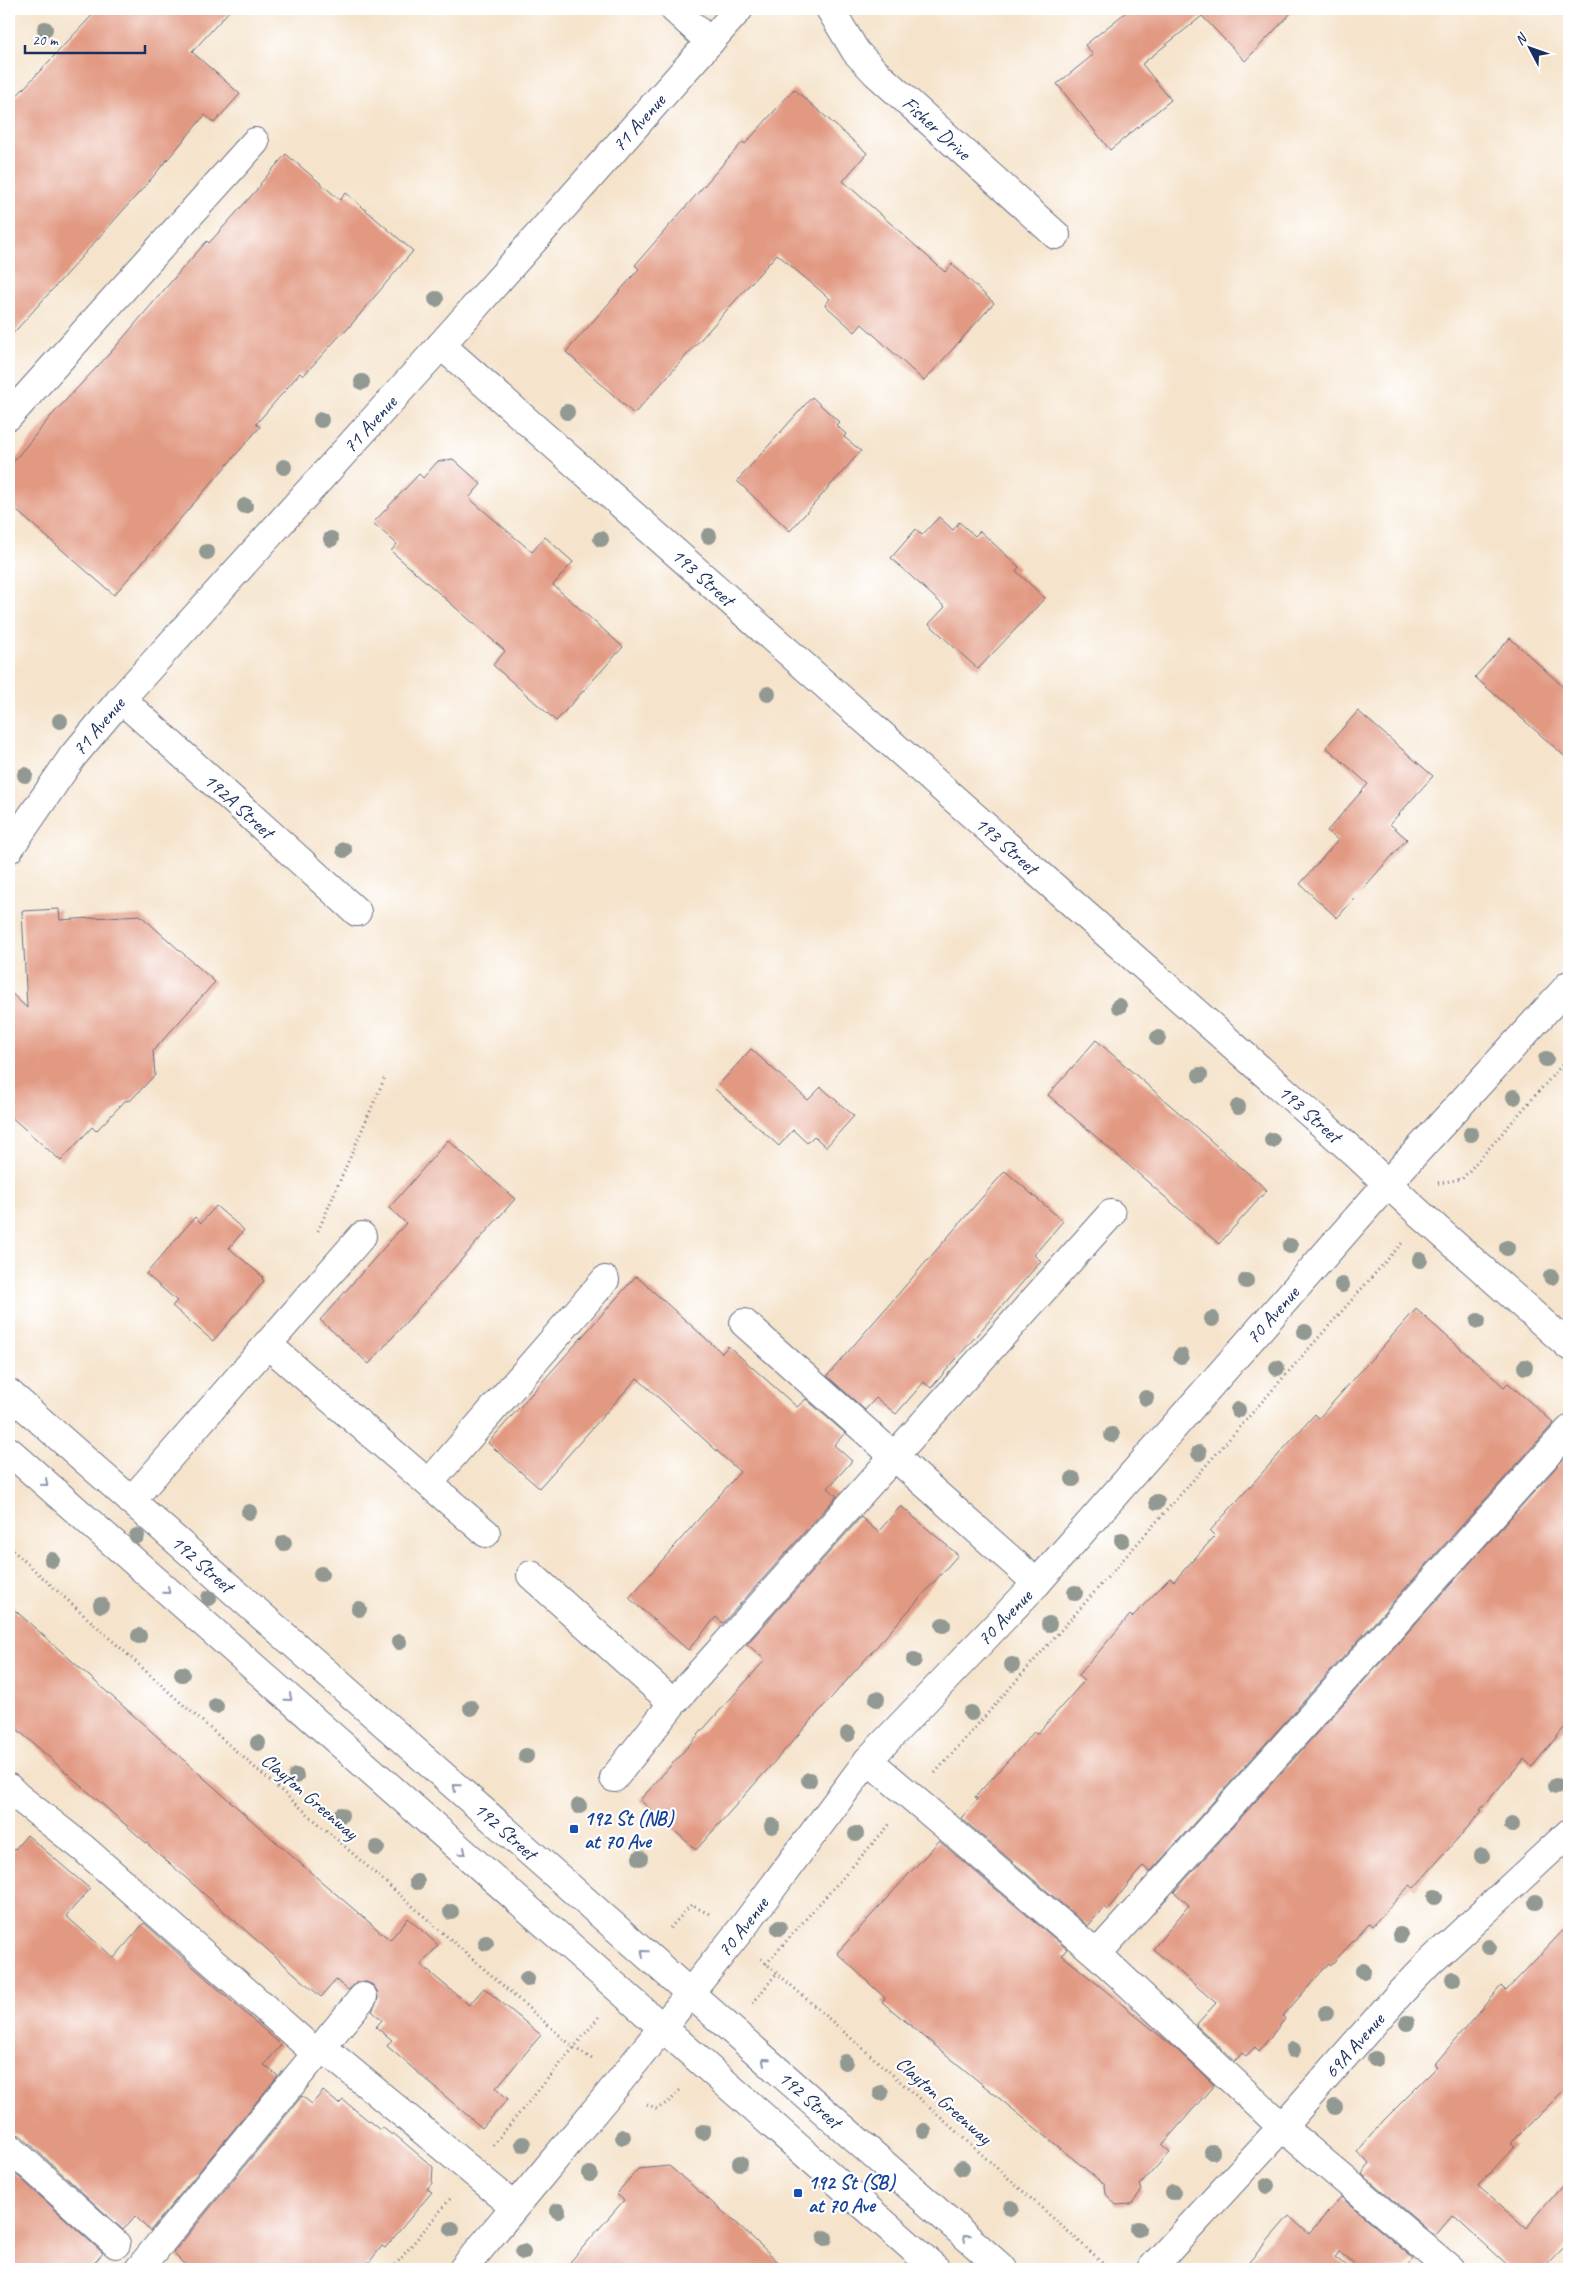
<svg xmlns="http://www.w3.org/2000/svg" width="1578" height="2278" viewBox="0 0 1578 2278" font-family="Caveat,sans-serif">
<rect width="100%" height="100%" fill="#fff"/>
<filter id="ink" filterUnits="userSpaceOnUse"><feTurbulence type="fractalNoise" baseFrequency=".02" numOctaves="2"/><feDisplacementMap in="SourceGraphic" scale="10" xChannelSelector="R" yChannelSelector="G"/><feConvolveMatrix kernelMatrix="1 2 1 2 8 2 1 2 1" color-interpolation-filters="sRGB"/></filter>
<filter id="wash" filterUnits="userSpaceOnUse"><feTurbulence type="fractalNoise" baseFrequency=".0096" numOctaves="4" result="noise"/><feDisplacementMap in="SourceGraphic" scale="20" xChannelSelector="R" yChannelSelector="G"/><feGaussianBlur stdDeviation="1.12" result="paint"/><feColorMatrix in="noise" values="0 0 0 0 0 0 0 0 0 0 0 0 0 0 0 0 0 1.4 0 .05"/><feComposite in="paint" operator="in"/></filter>
<g filter="url(#wash)">
<rect width="100%" height="100%" fill="#f5e3cb"/>
<g id="blocks">
<g fill="#e29982">
<path d="M98 9H231L192 52 240 94 214 123 205 115 145 186 9 338V104Z"/>
<path d="M1130 9H1295L1245 61 1202 16 1142 64 1171 100 1110 150 1057 84 1093 55 1085 45Z"/>
<path d="M794 89 867 153 843 181 945 272 952 264 994 303 924 381 862 324 855 332 825 305 830 299 777 254 634 414 566 352 639 269 635 265 730 156 743 142 745 144Z"/>
<path d="M286 154 340 200 346 193 413 251 345 332 344 331 303 376 300 373 256 424 260 427 114 595 9 504V467L51 416 112 351 181 270 207 241 209 243 261 185 260 184Z"/>
<path d="M812 397 839 422 836 425 846 434 844 437 861 451 790 531 737 481Z"/>
<path d="M453 459 481 484 469 498 532 552 545 537 573 562 553 585 623 647 556 721 493 665 505 651 391 551 397 544 373 523 419 474 423 478 437 462Z"/>
<path d="M939 517 953 530 959 522 975 536 980 531 1019 567 1016 571 1045 598 978 669 929 624 945 607 891 558 916 529 922 535Z"/>
<path d="M1510 638 1569 692V760L1475 677Z"/>
<path d="M1358 711 1433 776 1390 824 1407 839 1337 918 1300 884 1338 840 1327 831 1368 784 1326 747Z"/>
<path d="M59 909 60 920 140 915 215 982 153 1051 155 1075 131 1100 125 1101 96 1131 92 1127 61 1161 9 1115V991L27 1008 22 911Z"/>
<path d="M1096 1040 1267 1190 1219 1244 1048 1095Z"/>
<path d="M751 1049 808 1100 821 1087 854 1116 826 1147 814 1136 807 1143 793 1130 779 1146 715 1089Z"/>
<path d="M448 1140 515 1199 369 1364 320 1320 406 1223 389 1208Z"/>
<path d="M1005 1171 1063 1221 1034 1255 1041 1261 931 1388 924 1382 896 1414 876 1398 865 1410 827 1376Z"/>
<path d="M216 1206 244 1230 229 1248 263 1277 262 1279 264 1281 213 1341 172 1306 177 1301 146 1274 195 1217 201 1223Z"/>
<path d="M636 1276 722 1353 728 1346 797 1407 806 1399 845 1433 834 1445 852 1461 828 1488 837 1496 723 1623 716 1617 688 1650 629 1598 740 1472 637 1378 539 1488 488 1443Z"/>
<path d="M1416 1309 1504 1387 1508 1383 1554 1423 1150 1872 1143 1866 1107 1910 1104 1907 1088 1926 961 1818 978 1799 975 1797 1034 1732 1038 1733 1084 1681 1078 1676 1130 1615 1132 1617 1170 1578 1174 1581 1215 1536 1210 1531 1315 1414 1319 1418Z"/>
<path d="M1569 1453V1722L1532 1767 1524 1759 1480 1810 1482 1811 1414 1888 1410 1885 1372 1926 1369 1924 1331 1965 1329 1963 1283 2016 1285 2019 1258 2052 1255 2047 1246 2056 1242 2053 1235 2061 1196 2025 1216 2003 1153 1949 1189 1905 1174 1892Z"/>
<path d="M901 1506 958 1555 696 1850 640 1800 765 1660 747 1644 861 1517 878 1532Z"/>
<path d="M9 1605 302 1865 390 1940 408 1918 438 1945 421 1965 469 2005 484 1988 541 2035 496 2088 508 2099 482 2128 387 2046 392 2040 376 2027 382 2020 372 2011 378 1999 377 1991 373 1985 366 1982H358L348 1990 336 1980 321 1997 9 1722Z"/>
<path d="M27 1835 90 1889 66 1916 114 1958 144 1923 281 2045 264 2065 278 2076 150 2231 135 2216 123 2230 20 2135 9 2132V1856Z"/>
<path d="M939 1841 1067 1949 1062 1955 1175 2048 1214 2085 1162 2145 1170 2152 1140 2185 1142 2190 1131 2204 1116 2205 1106 2194 1105 2185 882 2002 885 1998 837 1953Z"/>
<path d="M1569 1924V2085L1511 2143 1515 2146 1478 2186 1526 2228 1569 2178V2243L1544 2269H1512L1453 2215 1435 2236 1362 2174 1370 2164 1357 2152 1383 2121 1437 2067 1434 2065 1501 1986 1506 1991Z"/>
<path d="M323 2091 339 2104 343 2100 380 2130 382 2127 392 2135 393 2133 433 2167 432 2183 427 2189 432 2192 385 2248 382 2246 364 2269H189L173 2253 302 2096 312 2104Z"/>
<path d="M669 2166 741 2227 786 2269H564L624 2200 616 2194 638 2169Z"/>
<path d="M9 2168 103 2253 89 2269H9Z"/>
<path d="M1341 2197 1414 2259 1405 2269H1359L1340 2252 1335 2257 1350 2269H1243L1289 2216 1309 2234Z"/>
</g>
</g>
</g>
<g filter="url(#ink)">
<use href="#blocks" fill-opacity="0" stroke="#676e84" stroke-width="1"/>
<g fill="none" stroke-linecap="round" stroke-linejoin="round">
<defs>
<g id="minor">
<path d="M674 9 710 42"/>
<path id="s1" d="M830 9 856 52 876 73 1056 235"/>
<path id="s2" d="M441 345 1348 1147 1419 1213 1569 1346"/>
<path d="M9 416 255 142"/>
<path id="s3" d="M121 699 357 912"/>
<path id="s4" d="M9 849 73 756 121 699 441 345 739 9"/>
<path d="M744 1323 1037 1583"/>
<path d="M267 1344 486 1533"/>
<path d="M429 1483 605 1280"/>
<path d="M131 1501 362 1236"/>
<path d="M531 1575 673 1703"/>
<path d="M868 1760 1097 1954 1282 2127 1450 2269"/>
<path d="M614 1778 673 1703 1111 1214"/>
<path d="M9 1788 17 1796 83 1848 316 2053"/>
<path d="M1097 1954 1569 1430"/>
<path d="M322 2047 514 2206"/>
<path d="M9 2147 116 2244"/>
<path d="M139 2269 363 1997"/>
<path id="s5" d="M463 2269 619 2082 746 1923 868 1760 1037 1583 1387 1184 1569 985"/>
<path id="s6" d="M1151 2269 1282 2127 1401 1992 1428 1964 1569 1833"/>
</g>
<g id="major">
<path id="s7" d="M9 1393 1003 2269"/>
<path d="M9 1451 936 2269"/>
</g>
</defs>
<use href="#minor" stroke="#676e84" stroke-width="30"/>
<use href="#major" stroke="#676e84" stroke-width="30"/>
<g stroke="#676e84" stroke-width="3" stroke-dasharray="1 4" stroke-linecap="butt">
<path d="M1438 1183 1462 1179 1569 1057"/>
<path d="M318 1231 385 1077"/>
<path d="M9 1547 179 1701 573 2047 592 2059"/>
<path d="M935 1773 1402 1243"/>
<path d="M670 1928 691 1905 709 1914"/>
<path d="M761 1959 885 2068 1110 2269"/>
<path d="M766 1964 890 1824"/>
<path d="M753 2003 776 1974"/>
<path d="M647 2104 657 2109 671 2100 680 2090"/>
<path d="M493 2145 599 2017"/>
<path d="M392 2269 450 2199"/>
</g>
<use href="#minor" stroke="#fff" stroke-width="28"/>
<use href="#major" stroke="#fff" stroke-width="28"/>
</g>
<g fill="#929992">
<circle cx="45" cy="29" r="8"/>
<circle cx="436" cy="299" r="8"/>
<circle cx="362" cy="382" r="8"/>
<circle cx="567" cy="412" r="8"/>
<circle cx="321" cy="420" r="8"/>
<circle cx="284" cy="467" r="8"/>
<circle cx="245" cy="506" r="8"/>
<circle cx="709" cy="536" r="8"/>
<circle cx="331" cy="539" r="8"/>
<circle cx="601" cy="539" r="8"/>
<circle cx="207" cy="552" r="8"/>
<circle cx="768" cy="694" r="8"/>
<circle cx="60" cy="721" r="8"/>
<circle cx="25" cy="775" r="8"/>
<circle cx="344" cy="850" r="8"/>
<circle cx="1119" cy="1006" r="8"/>
<circle cx="1158" cy="1038" r="8"/>
<circle cx="1546" cy="1059" r="8"/>
<circle cx="1200" cy="1075" r="8"/>
<circle cx="1514" cy="1097" r="8"/>
<circle cx="1238" cy="1107" r="8"/>
<circle cx="1471" cy="1134" r="8"/>
<circle cx="1272" cy="1140" r="8"/>
<circle cx="1290" cy="1246" r="8"/>
<circle cx="1507" cy="1248" r="8"/>
<circle cx="1420" cy="1260" r="8"/>
<circle cx="1551" cy="1277" r="8"/>
<circle cx="1246" cy="1281" r="8"/>
<circle cx="1342" cy="1285" r="8"/>
<circle cx="1212" cy="1319" r="8"/>
<circle cx="1478" cy="1321" r="8"/>
<circle cx="1305" cy="1332" r="8"/>
<circle cx="1181" cy="1356" r="8"/>
<circle cx="1525" cy="1367" r="8"/>
<circle cx="1277" cy="1368" r="8"/>
<circle cx="1146" cy="1398" r="8"/>
<circle cx="1238" cy="1410" r="8"/>
<circle cx="1112" cy="1435" r="8"/>
<circle cx="1199" cy="1453" r="8"/>
<circle cx="1073" cy="1479" r="8"/>
<circle cx="1157" cy="1502" r="8"/>
<circle cx="249" cy="1512" r="8"/>
<circle cx="137" cy="1536" r="8"/>
<circle cx="1122" cy="1540" r="8"/>
<circle cx="284" cy="1543" r="8"/>
<circle cx="52" cy="1560" r="8"/>
<circle cx="321" cy="1574" r="8"/>
<circle cx="1075" cy="1593" r="8"/>
<circle cx="209" cy="1598" r="8"/>
<circle cx="101" cy="1605" r="8"/>
<circle cx="359" cy="1609" r="8"/>
<circle cx="1049" cy="1624" r="8"/>
<circle cx="943" cy="1625" r="8"/>
<circle cx="139" cy="1636" r="8"/>
<circle cx="399" cy="1642" r="8"/>
<circle cx="914" cy="1660" r="8"/>
<circle cx="1012" cy="1665" r="8"/>
<circle cx="182" cy="1674" r="8"/>
<circle cx="877" cy="1699" r="8"/>
<circle cx="216" cy="1706" r="8"/>
<circle cx="471" cy="1708" r="8"/>
<circle cx="971" cy="1713" r="8"/>
<circle cx="848" cy="1734" r="8"/>
<circle cx="258" cy="1743" r="8"/>
<circle cx="526" cy="1756" r="8"/>
<circle cx="296" cy="1776" r="8"/>
<circle cx="809" cy="1780" r="8"/>
<circle cx="1556" cy="1786" r="8"/>
<circle cx="579" cy="1806" r="8"/>
<circle cx="341" cy="1815" r="8"/>
<circle cx="1512" cy="1825" r="8"/>
<circle cx="772" cy="1826" r="8"/>
<circle cx="856" cy="1834" r="8"/>
<circle cx="377" cy="1848" r="8"/>
<circle cx="1482" cy="1856" r="8"/>
<circle cx="640" cy="1858" r="8"/>
<circle cx="417" cy="1882" r="8"/>
<circle cx="1435" cy="1897" r="8"/>
<circle cx="1536" cy="1902" r="8"/>
<circle cx="451" cy="1912" r="8"/>
<circle cx="779" cy="1928" r="8"/>
<circle cx="1400" cy="1935" r="8"/>
<circle cx="486" cy="1943" r="8"/>
<circle cx="1489" cy="1947" r="8"/>
<circle cx="1363" cy="1971" r="8"/>
<circle cx="527" cy="1979" r="8"/>
<circle cx="1453" cy="1979" r="8"/>
<circle cx="1326" cy="2013" r="8"/>
<circle cx="1407" cy="2023" r="8"/>
<circle cx="1293" cy="2050" r="8"/>
<circle cx="1375" cy="2059" r="8"/>
<circle cx="845" cy="2062" r="8"/>
<circle cx="881" cy="2093" r="8"/>
<circle cx="1335" cy="2107" r="8"/>
<circle cx="924" cy="2131" r="8"/>
<circle cx="703" cy="2132" r="8"/>
<circle cx="623" cy="2137" r="8"/>
<circle cx="523" cy="2144" r="8"/>
<circle cx="1212" cy="2152" r="8"/>
<circle cx="740" cy="2163" r="8"/>
<circle cx="962" cy="2168" r="8"/>
<circle cx="590" cy="2174" r="8"/>
<circle cx="1267" cy="2186" r="8"/>
<circle cx="1173" cy="2192" r="8"/>
<circle cx="1011" cy="2208" r="8"/>
<circle cx="558" cy="2211" r="8"/>
<circle cx="452" cy="2229" r="8"/>
<circle cx="1138" cy="2229" r="8"/>
<circle cx="825" cy="2238" r="8"/>
<circle cx="523" cy="2252" r="8"/>
</g>
<defs><path id="oneway-chevron" d="M-2-3.5L2.5 0L-2 3.5" fill="none" stroke-width="1.6" stroke-linecap="round" stroke-linejoin="round" transform="scale(1.25)"/></defs>
<g stroke="#8d97ae">
<use href="#oneway-chevron" transform="translate(45 1483) rotate(41)"/>
<use href="#oneway-chevron" transform="translate(167 1591) rotate(41)"/>
<use href="#oneway-chevron" transform="translate(289 1698) rotate(41)"/>
<use href="#oneway-chevron" transform="translate(456 1787) rotate(-139)"/>
<use href="#oneway-chevron" transform="translate(463 1852) rotate(41)"/>
<use href="#oneway-chevron" transform="translate(644 1953) rotate(-139)"/>
<use href="#oneway-chevron" transform="translate(765 2061) rotate(-139)"/>
<use href="#oneway-chevron" transform="translate(966 2237) rotate(-139)"/>
</g>
</g>
<g fill="#1a4fb4" stroke="#fff" stroke-width="2">
<rect x="569" y="1824" width="10" height="10" rx="2.5"/>
<rect x="793" y="2188" width="10" height="10" rx="2.5"/>
</g>
<g text-anchor="middle" stroke-width="4.5" stroke-linejoin="round" paint-order="stroke">
<g font-size="20" fill="#1b2f5e" stroke="#fff">
<text dy="7" stroke="none"><textPath href="#s4" startOffset="962">71 Avenue</textPath></text>
<text dy="7" stroke="none"><textPath href="#s1" startOffset="161">Fisher Drive</textPath></text>
<text dy="7" stroke="none"><textPath href="#s4" startOffset="558">71 Avenue</textPath></text>
<text dy="7" stroke="none"><textPath href="#s2" startOffset="350">193 Street</textPath></text>
<text dy="7" stroke="none"><textPath href="#s4" startOffset="152">71 Avenue</textPath></text>
<text dy="7" stroke="none"><textPath href="#s3" startOffset="159">192A Street</textPath></text>
<text dy="7" stroke="none"><textPath href="#s2" startOffset="755">193 Street</textPath></text>
<text dy="7" stroke="none"><textPath href="#s2" startOffset="1160">193 Street</textPath></text>
<text dy="7" stroke="none"><textPath href="#s5" startOffset="1252">70 Avenue</textPath></text>
<text dy="7" stroke="none"><textPath href="#s7" startOffset="258">192 Street</textPath></text>
<text dy="7" stroke="none"><textPath href="#s5" startOffset="848">70 Avenue</textPath></text>
<text transform="translate(310 1796) rotate(41)" y="7">Clayton Greenway</text>
<text dy="7" stroke="none"><textPath href="#s7" startOffset="662">192 Street</textPath></text>
<text dy="7" stroke="none"><textPath href="#s5" startOffset="442">70 Avenue</textPath></text>
<text dy="7" stroke="none"><textPath href="#s6" startOffset="302">69A Avenue</textPath></text>
<text dy="7" stroke="none"><textPath href="#s7" startOffset="1068">192 Street</textPath></text>
<text transform="translate(944 2100) rotate(42)" y="7">Clayton Greenway</text>
</g>
<g font-size="20" font-weight="bold" fill="#164399" stroke="#fff" text-anchor="start">
<text x="584" y="1825">192 St (NB)<tspan x="584" dy="23">at 70 Ave</tspan></text>
<text x="808" y="2189">192 St (SB)<tspan x="808" dy="23">at 70 Ave</tspan></text>
</g>
</g>
<rect width="1578" height="2278" fill="none" stroke="#fff" stroke-width="30"/>
<g transform="translate(1530 48) rotate(311)" stroke="#ffffff" stroke-width="4" paint-order="stroke">
<path d="M0-4L9 19L0 12L-9 19Z" fill="#1b2f5e"/>
<text y="-8" font-size="14" font-weight="bold" text-anchor="middle" fill="#1b2f5e">N</text>
</g>
<path d="M25 45v8h120v-8" fill="none" stroke="#1b2f5e" stroke-width="2.5"/>
<text x="32" y="45" font-size="15" fill="#1b2f5e" stroke="#ffffff" stroke-width="4" paint-order="stroke">20 m</text>
</svg>
